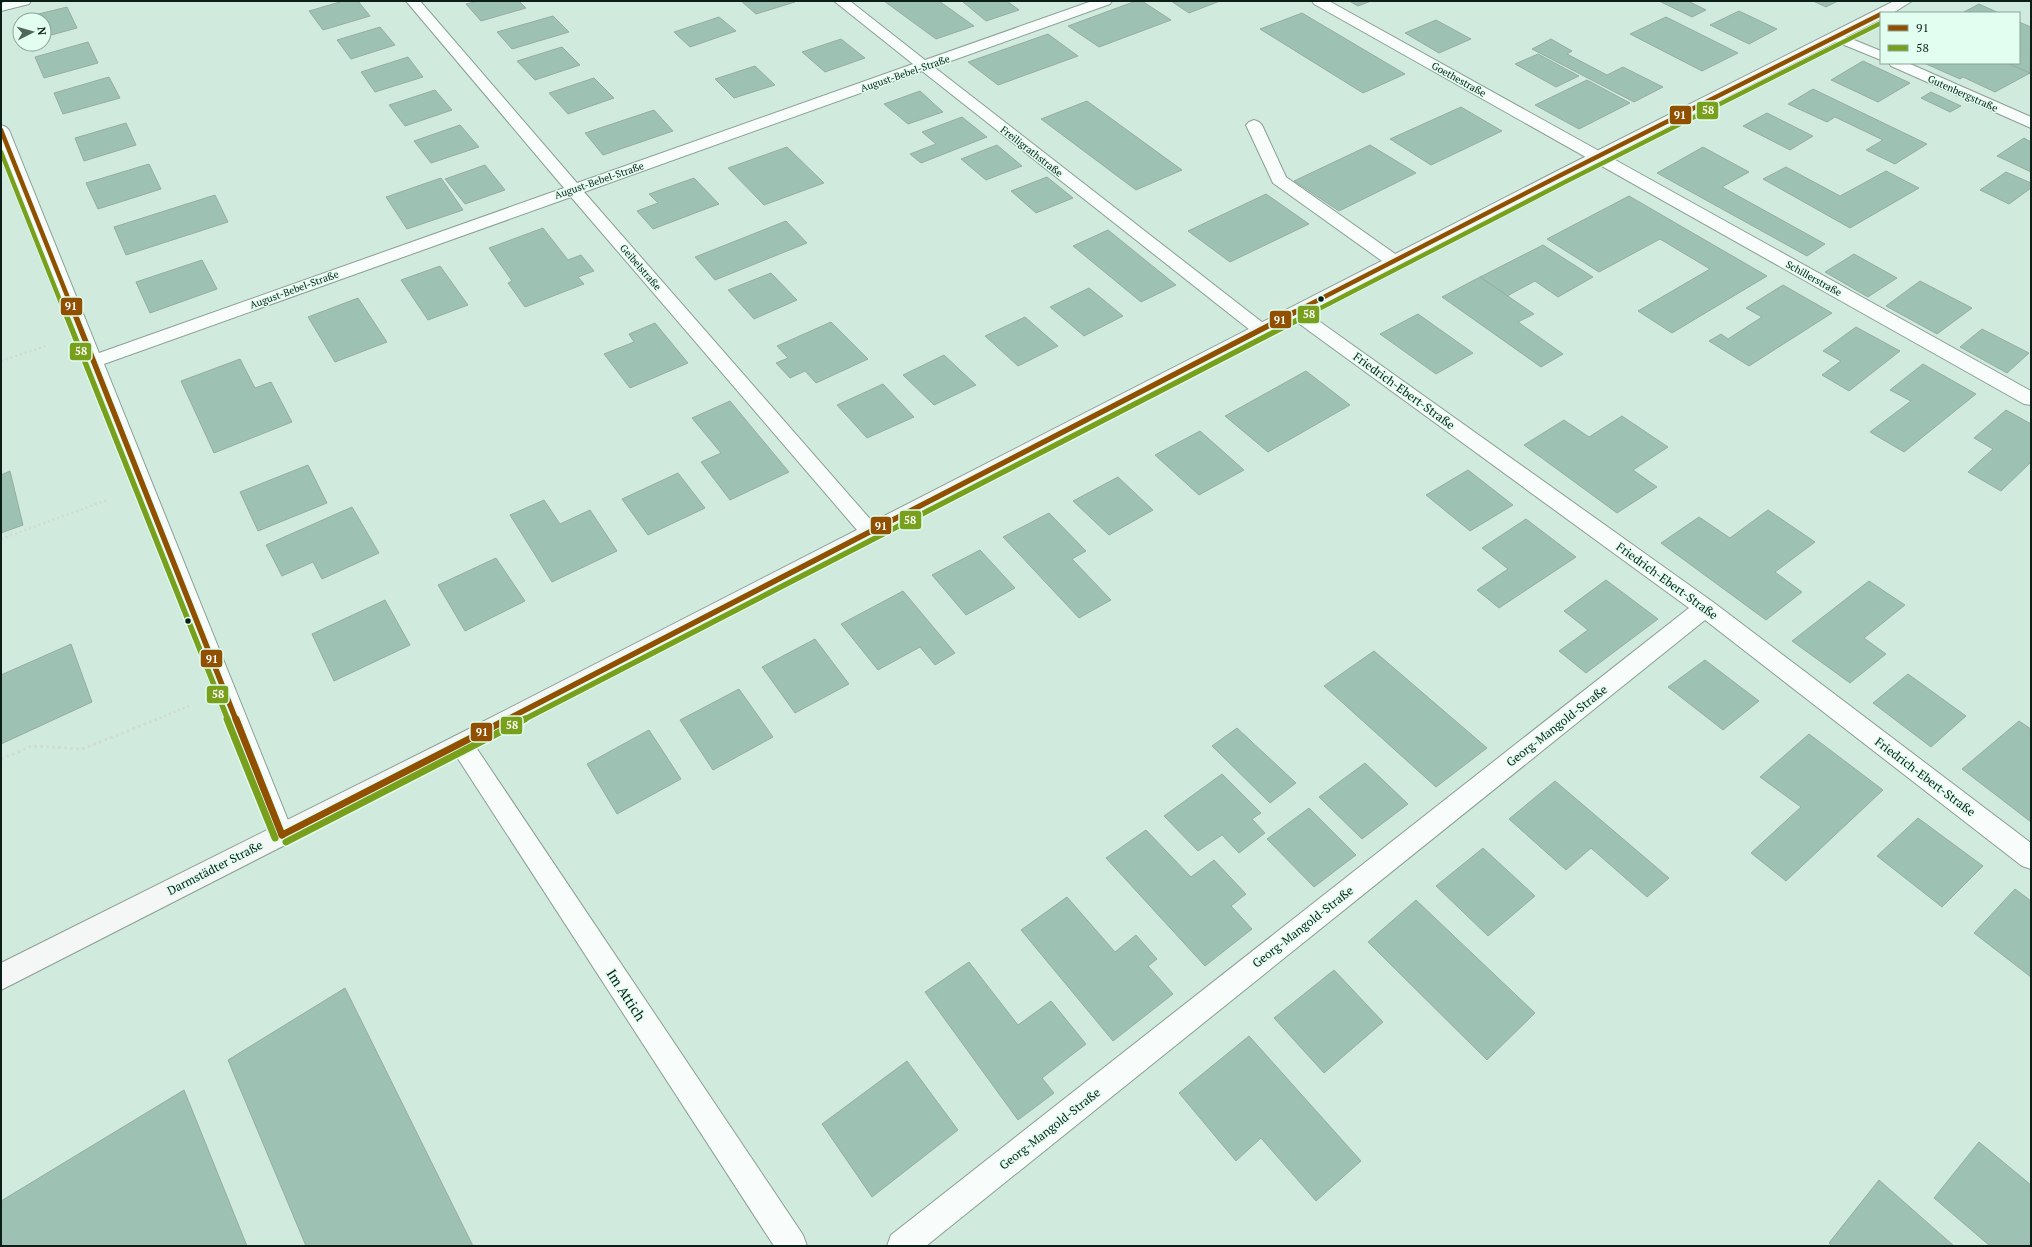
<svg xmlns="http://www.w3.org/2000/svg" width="2032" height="1247" viewBox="0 0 2032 1247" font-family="'PT Serif',serif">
<rect width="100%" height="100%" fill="#d0ebde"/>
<g fill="#9dc2b4" stroke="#98aca3">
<path d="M343 1H358L370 16 323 30 309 11Z"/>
<path d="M478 1H519L526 8 481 21 466 4Z"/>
<path d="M741 1H795V2L756 14Z"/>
<path d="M884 1H939L974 26 936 39Z"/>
<path d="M967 1H1007L1019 10 986 21 963 2Z"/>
<path d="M1136 1H1142L1171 20 1099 47 1068 26Z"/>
<path d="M1171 1H1220L1189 13Z"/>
<path d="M1349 1H1371L1358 6Z"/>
<path d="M1659 1H1688L1706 10 1692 17Z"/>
<path d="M1813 1H1838L1826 7Z"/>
<path d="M1979 4 1999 13H1962Z"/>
<path d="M67 7 77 28 44 37V20H20V24L18 19Z"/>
<path d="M1739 11 1777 29 1749 44 1710 25Z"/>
<path d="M1302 13 1405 74 1363 93 1260 29Z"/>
<path d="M553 16 569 32 512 49 497 32Z"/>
<path d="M719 17 736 31 690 47 674 32Z"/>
<path d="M1666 17 1738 53 1702 71 1630 34Z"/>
<path d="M1436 20 1471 39 1439 53 1405 33Z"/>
<path d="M2019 22 2031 27 2030 73 2007 63H2019Z"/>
<path d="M380 27 395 45 351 59 337 40Z"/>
<path d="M1048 34 1078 56 998 85 968 62Z"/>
<path d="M841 39 865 58 825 72 802 52Z"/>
<path d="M1551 39 1572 51 1567 54 1607 75 1623 67 1663 87 1634 102 1532 49Z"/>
<path d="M88 42 98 63 44 78 35 57Z"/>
<path d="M562 47 580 65 535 80 517 61Z"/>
<path d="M1538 54 1579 76 1556 87 1515 64Z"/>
<path d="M408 57 423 77 375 92 361 72Z"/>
<path d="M1863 61 1910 83 1878 102 1831 80Z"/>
<path d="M1924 63H2007L2030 73 1995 92 1963 77 1960 79Z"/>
<path d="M755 66 775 85 734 98 715 79Z"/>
<path d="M109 77 120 98 63 114 54 93Z"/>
<path d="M594 78 614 98 568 114 549 93Z"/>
<path d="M1587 80 1630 103 1579 129 1535 105Z"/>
<path d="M1813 89 1927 144 1895 164 1866 150 1883 140 1835 117 1827 122 1788 104Z"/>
<path d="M435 90 452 110 405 126 389 105Z"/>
<path d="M920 91 943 112 908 124 884 104Z"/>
<path d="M1931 92 1961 106 1950 112 1921 98Z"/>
<path d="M1087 101 1182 170 1136 190 1041 119Z"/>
<path d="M1461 107 1502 131 1431 165 1390 139Z"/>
<path d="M654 110 673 131 603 155 585 133Z"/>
<path d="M1767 113 1813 136 1790 150 1743 126Z"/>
<path d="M962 117 987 137 921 163 910 154 936 144 922 132Z"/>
<path d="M126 123 136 145 84 161 75 138Z"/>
<path d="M460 125 479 147 431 163 414 141Z"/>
<path d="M2024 138 2031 142V172L1997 156Z"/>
<path d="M997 145 1022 166 986 180 961 159Z"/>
<path d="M1370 145 1416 173 1339 211 1294 181Z"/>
<path d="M787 147 824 183 764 205 728 168Z"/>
<path d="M1703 147 1749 172 1722 187 1825 244 1807 256 1657 173Z"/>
<path d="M149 164 161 189 98 209 86 183Z"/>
<path d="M485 165 505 190 465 204 445 179Z"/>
<path d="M1786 167 1840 196 1886 171 1919 188 1850 228 1763 179Z"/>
<path d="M2006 172 2031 183V188L2009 204 1980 190Z"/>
<path d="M1047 177 1073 198 1036 213 1011 191Z"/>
<path d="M441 178 463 210 407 229 386 197Z"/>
<path d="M694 178 719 204 653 229 637 211 658 203 649 194Z"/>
<path d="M1266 194 1309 224 1230 262 1188 231Z"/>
<path d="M215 195 228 222 126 255 114 227Z"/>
<path d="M1629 196 1767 276 1672 333 1638 311 1710 269 1660 239 1599 272 1547 239Z"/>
<path d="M786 221 807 243 715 280 695 257Z"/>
<path d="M543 228 568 260 581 255 594 271 578 277 584 284 525 307 508 283 512 281 489 248Z"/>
<path d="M1108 230 1176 285 1141 302 1073 246Z"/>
<path d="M1543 245 1593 277 1558 297 1535 281 1507 296 1480 277Z"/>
<path d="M1854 254 1897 278 1868 297 1825 272Z"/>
<path d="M202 260 217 289 150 313 136 282Z"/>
<path d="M440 266 468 305 428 320 401 280Z"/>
<path d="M771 273 797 300 754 319 728 290Z"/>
<path d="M1480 277 1534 314 1518 322 1563 354 1541 367 1442 297Z"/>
<path d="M1920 281 1972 308 1937 334 1886 306Z"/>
<path d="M1783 285 1832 313 1749 366 1709 341 1721 334 1728 339 1762 317 1746 308Z"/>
<path d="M1089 288 1123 316 1084 336 1050 307Z"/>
<path d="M358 298 387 342 335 362 308 317Z"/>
<path d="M1418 314 1473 353 1436 374 1380 334Z"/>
<path d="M1025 317 1058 346 1018 366 985 336Z"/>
<path d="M831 322 868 359 816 383 805 371 790 378 776 363 788 358 777 346Z"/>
<path d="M655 323 688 363 630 388 604 354 634 342 629 334Z"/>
<path d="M1856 327 1900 351 1849 391 1822 375 1841 361 1823 351Z"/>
<path d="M1982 329 2029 353 2007 373 1960 347Z"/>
<path d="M944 355 976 385 934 405 903 375Z"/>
<path d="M240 359 255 388 271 382 292 422 214 453 181 381Z"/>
<path d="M1923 364 1976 394 1904 452 1870 432 1911 401 1890 390Z"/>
<path d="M1306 371 1350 405 1268 452 1225 416Z"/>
<path d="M883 384 914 417 867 438 837 405Z"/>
<path d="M730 401 789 472 730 500 701 462 721 453 692 418Z"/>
<path d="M2006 410 2031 424V462L2001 491 1968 472 1993 449 1974 438Z"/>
<path d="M1622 416 1668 447 1633 470 1657 487 1617 513 1524 445 1564 420 1589 437Z"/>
<path d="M1200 431 1244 470 1199 495 1155 455Z"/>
<path d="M308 465 327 503 258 531 240 492Z"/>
<path d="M1468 470 1513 505 1470 531 1426 495Z"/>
<path d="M10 471 23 525 1 533V475Z"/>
<path d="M678 473 705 508 648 535 622 499Z"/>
<path d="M1118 477 1153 510 1109 535 1073 501Z"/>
<path d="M544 500 560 524 590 510 617 551 552 582 510 515Z"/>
<path d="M352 507 379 553 322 579 313 562 282 576 266 545Z"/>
<path d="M1768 510 1815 542 1775 572 1802 592 1766 620 1661 543 1699 517 1730 538Z"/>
<path d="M1049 513 1086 551 1072 559 1111 600 1079 618 1003 537Z"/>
<path d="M1526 519 1576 557 1499 608 1477 590 1508 569 1482 548Z"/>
<path d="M980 550 1015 588 966 615 932 575Z"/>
<path d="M496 558 525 601 465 631 438 585Z"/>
<path d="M1606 580 1658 619 1586 673 1559 651 1588 630 1564 611Z"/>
<path d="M1869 581 1905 605 1864 638 1886 654 1850 683 1792 641Z"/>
<path d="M903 591 955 653 935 665 920 647 878 670 841 624Z"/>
<path d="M385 600 410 645 334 681 312 634Z"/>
<path d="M815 639 849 684 795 713 762 667Z"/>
<path d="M71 644 92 702 1 744V675Z"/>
<path d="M1374 651 1487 748 1436 787 1324 686Z"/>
<path d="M1705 660 1759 701 1723 730 1668 687Z"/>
<path d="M1908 674 1966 716 1931 747 1873 703Z"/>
<path d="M739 689 773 737 713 770 680 720Z"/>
<path d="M2019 721 2031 729V822L1962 769Z"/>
<path d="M1237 728 1296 783 1270 803 1212 746Z"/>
<path d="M649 730 681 779 617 814 587 764Z"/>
<path d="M1809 734 1883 790 1786 881 1751 853 1801 807 1760 777Z"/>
<path d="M1365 763 1408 804 1362 839 1319 797Z"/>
<path d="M1222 774 1261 813 1252 819 1265 833 1239 853 1222 835 1198 851 1164 816Z"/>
<path d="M1555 781 1669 878 1647 897 1591 848 1566 870 1509 819Z"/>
<path d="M1309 808 1356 855 1314 887 1267 839Z"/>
<path d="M1918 818 1983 866 1942 907 1877 856Z"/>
<path d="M1146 830 1191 877 1214 860 1246 894 1231 906 1252 929 1205 966 1106 858Z"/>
<path d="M1483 848 1535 896 1488 936 1436 886Z"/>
<path d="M2015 889 2031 901V977L1974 933Z"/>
<path d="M1067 897 1115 952 1136 935 1157 959 1148 966 1173 994 1113 1041 1021 930Z"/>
<path d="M1416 900 1535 1013 1487 1060 1368 942Z"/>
<path d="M969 962 1018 1025 1051 1001 1086 1044 1042 1078 1054 1093 1018 1120 925 992Z"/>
<path d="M1334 970 1383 1022 1324 1073 1274 1018Z"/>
<path d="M345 988 473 1246H306L228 1060Z"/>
<path d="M1249 1036 1361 1161 1316 1201 1261 1138 1236 1161 1179 1093Z"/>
<path d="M907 1061 958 1130 872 1197 822 1124Z"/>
<path d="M184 1090 247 1246H1V1201Z"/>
<path d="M1979 1142 2031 1185V1246H1990L1934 1198Z"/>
<path d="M1879 1180 1954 1246H1832L1829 1243Z"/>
</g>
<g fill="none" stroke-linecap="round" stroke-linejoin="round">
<defs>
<path id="lane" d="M1254 120 1259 122 1262 125 1286 177 1401 258 1404 262 1401 266 1395 267 1389 266 1273 183 1246 125 1249 122Z"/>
<g id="street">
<path d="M8 1H31L29 4 1 11V3Z"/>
<path d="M406 1H420L577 183 913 64 834 1H850L925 60 1092 1H1112L1110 4 934 67 1267 326 1270 330 1267 334 1261 336 1255 334 922 71 584 192 877 527 880 532 877 537 870 540 863 537 571 197 104 364 294 835 291 843 282 846 273 843 1 150V125L6 127 9 130 99 353 564 188Z"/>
<path d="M1312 1H1329L2031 391V405L2024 404 1314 4Z"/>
<path d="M1837 33 1881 51V60L1832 40 1830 37 1832 34Z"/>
<path d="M1889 63H1908L2031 117V128L1891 66Z"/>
<path d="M1296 307 1302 309 1713 602 2031 843V869L2022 866 1705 620 926 1246H887L891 1235 1689 608 1290 317 1287 313 1290 309Z"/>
<path d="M461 734 469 737 803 1235 807 1246H774L453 751 449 744 453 737Z"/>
</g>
<path id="secondary" d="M1894 1H1912L1893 13H1881V19L1567 178 715 621 469 751 1 990V963L453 737 1555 172Z"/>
</defs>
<use href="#lane" stroke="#8a9f95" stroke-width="2"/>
<use href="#street" stroke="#8a9f95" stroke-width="2"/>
<use href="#secondary" stroke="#8a9f95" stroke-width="2"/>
<g stroke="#d0d9d5" stroke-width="2.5" stroke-dasharray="2 3" stroke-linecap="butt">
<path d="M1 361 48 345"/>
<path d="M1 539 107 500"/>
<path d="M155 720 189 706"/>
</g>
<path stroke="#d0d9d5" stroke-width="3" stroke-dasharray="2.5 3.5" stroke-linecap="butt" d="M1 759 32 746 82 749 158 719"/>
<use href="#lane" fill="#f8fcfa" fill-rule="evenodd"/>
<use href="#street" fill="#f8fcfa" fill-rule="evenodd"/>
<use href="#secondary" fill="#f5f6f6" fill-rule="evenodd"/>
<defs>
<g id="bus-1-far2">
<path d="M1 130 74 313"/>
<path d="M1293 313 1561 175 1881 14"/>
</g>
<g id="bus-1-far1">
<path d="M74 312 236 720"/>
<path d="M506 720 1295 312"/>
</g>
<g id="bus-1">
<path d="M236 719 282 835"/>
<path d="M282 835 508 719"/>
</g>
<g id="bus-2-far2">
<path d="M1 152 65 313"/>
<path d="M1311 313 1565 182 1881 23"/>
</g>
<g id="bus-2-far1">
<path d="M65 312 228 720"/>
<path d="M523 720 1313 312"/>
</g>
<g id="bus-2">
<path d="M227 719 275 838"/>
<path d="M286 842 525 719"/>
</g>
</defs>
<use href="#bus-1-far2" stroke="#e1fef0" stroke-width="6"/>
<use href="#bus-1-far1" stroke="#e1fef0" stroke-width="8"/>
<use href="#bus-1" stroke="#e1fef0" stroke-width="10"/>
<use href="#bus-2-far2" stroke="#e1fef0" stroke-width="6"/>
<use href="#bus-2-far1" stroke="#e1fef0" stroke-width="8"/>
<use href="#bus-2" stroke="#e1fef0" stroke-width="10"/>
<use href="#bus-1-far2" stroke="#914f00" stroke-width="4.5"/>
<use href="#bus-1-far1" stroke="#914f00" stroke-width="5.5"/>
<use href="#bus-1" stroke="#914f00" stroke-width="7"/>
<use href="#bus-2-far2" stroke="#79a01d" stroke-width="4.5"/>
<use href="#bus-2-far1" stroke="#79a01d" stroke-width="5.5"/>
<use href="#bus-2" stroke="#79a01d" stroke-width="7"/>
</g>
<g fill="#0b1e17" stroke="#e1fef0" stroke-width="1.5">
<circle cx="1321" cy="299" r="3.5"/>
<circle cx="188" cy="621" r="3.5"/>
</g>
<g text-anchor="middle" stroke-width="3" stroke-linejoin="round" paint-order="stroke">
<g font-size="10" fill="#0b1e17" stroke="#e1fef0">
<text transform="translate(905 73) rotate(-19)" y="4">August-Bebel-Straße</text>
<text transform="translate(1459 79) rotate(29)" y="4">Goethestraße</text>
<text transform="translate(1963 93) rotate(24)" y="4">Gutenbergstraße</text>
<text transform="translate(1032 151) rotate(38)" y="4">Freiligrathstraße</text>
<text transform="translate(599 180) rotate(-19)" y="4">August-Bebel-Straße</text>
<text transform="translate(641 267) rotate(49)" y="4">Geibelstraße</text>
<text transform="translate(1814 278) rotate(29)" y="4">Schillerstraße</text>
<text transform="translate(294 289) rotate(-20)" y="4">August-Bebel-Straße</text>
</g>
<g font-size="12" fill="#0b1e17" stroke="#e1fef0">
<text transform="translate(1404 391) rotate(36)" y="4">Friedrich-Ebert-Straße</text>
<text transform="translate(1667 581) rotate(36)" y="4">Friedrich-Ebert-Straße</text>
<text transform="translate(1557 726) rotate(-38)" y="4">Georg-Mangold-Straße</text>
<text transform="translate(1925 777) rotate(37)" y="4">Friedrich-Ebert-Straße</text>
<text transform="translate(215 868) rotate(-27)" y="4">Darmstädter Straße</text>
<text transform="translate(1303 927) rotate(-38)" y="4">Georg-Mangold-Straße</text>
<text transform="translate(1050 1129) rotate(-38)" y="4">Georg-Mangold-Straße</text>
</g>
<g font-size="14" fill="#0b1e17" stroke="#e1fef0">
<text transform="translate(626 995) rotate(57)" y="5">Im Attich</text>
</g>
</g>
<g stroke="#e1fef0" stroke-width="1.5">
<rect x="1696" y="101" width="23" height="19" rx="4" fill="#79a01d"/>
<rect x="1669" y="105" width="23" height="20" rx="4" fill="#914f00"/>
<rect x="60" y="297" width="23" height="19" rx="4" fill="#914f00"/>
<rect x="1297" y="305" width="23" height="19" rx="4" fill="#79a01d"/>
<rect x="1269" y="310" width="23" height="19" rx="4" fill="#914f00"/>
<rect x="69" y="342" width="23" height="19" rx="4" fill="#79a01d"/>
<rect x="899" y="510" width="23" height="20" rx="4" fill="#79a01d"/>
<rect x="870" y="516" width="22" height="19" rx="4" fill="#914f00"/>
<rect x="200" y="649" width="23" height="19" rx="4" fill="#914f00"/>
<rect x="206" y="685" width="23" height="19" rx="4" fill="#79a01d"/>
<rect x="500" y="716" width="23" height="19" rx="4" fill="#79a01d"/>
<rect x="470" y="722" width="23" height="20" rx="4" fill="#914f00"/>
</g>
<g font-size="11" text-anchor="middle" font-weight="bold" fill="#fff">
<text x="1708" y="114">58</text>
<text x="1680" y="119">91</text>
<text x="71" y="310">91</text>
<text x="1309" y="318">58</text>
<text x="1280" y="324">91</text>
<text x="81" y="355">58</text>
<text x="910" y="524">58</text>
<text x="881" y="530">91</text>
<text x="212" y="663">91</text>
<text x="218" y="698">58</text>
<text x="512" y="729">58</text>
<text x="482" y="736">91</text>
</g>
<rect width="2032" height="1247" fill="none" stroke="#0b1e17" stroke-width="4"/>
<rect x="1880" y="12" width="140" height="52" fill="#e1fef0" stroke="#8ba499"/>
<rect x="1888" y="25" width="20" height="6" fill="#914f00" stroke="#8ba499"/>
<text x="1916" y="32" font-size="12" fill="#0b1e17">91</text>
<rect x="1888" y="45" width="20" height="6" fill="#79a01d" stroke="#8ba499"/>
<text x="1916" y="52" font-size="12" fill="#0b1e17">58</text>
<g transform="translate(32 32) rotate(84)"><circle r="19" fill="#e1fef0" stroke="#8ba499"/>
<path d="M0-3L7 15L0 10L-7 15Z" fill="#50665d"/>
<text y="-6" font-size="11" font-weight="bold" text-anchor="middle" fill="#0b1e17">N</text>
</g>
</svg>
